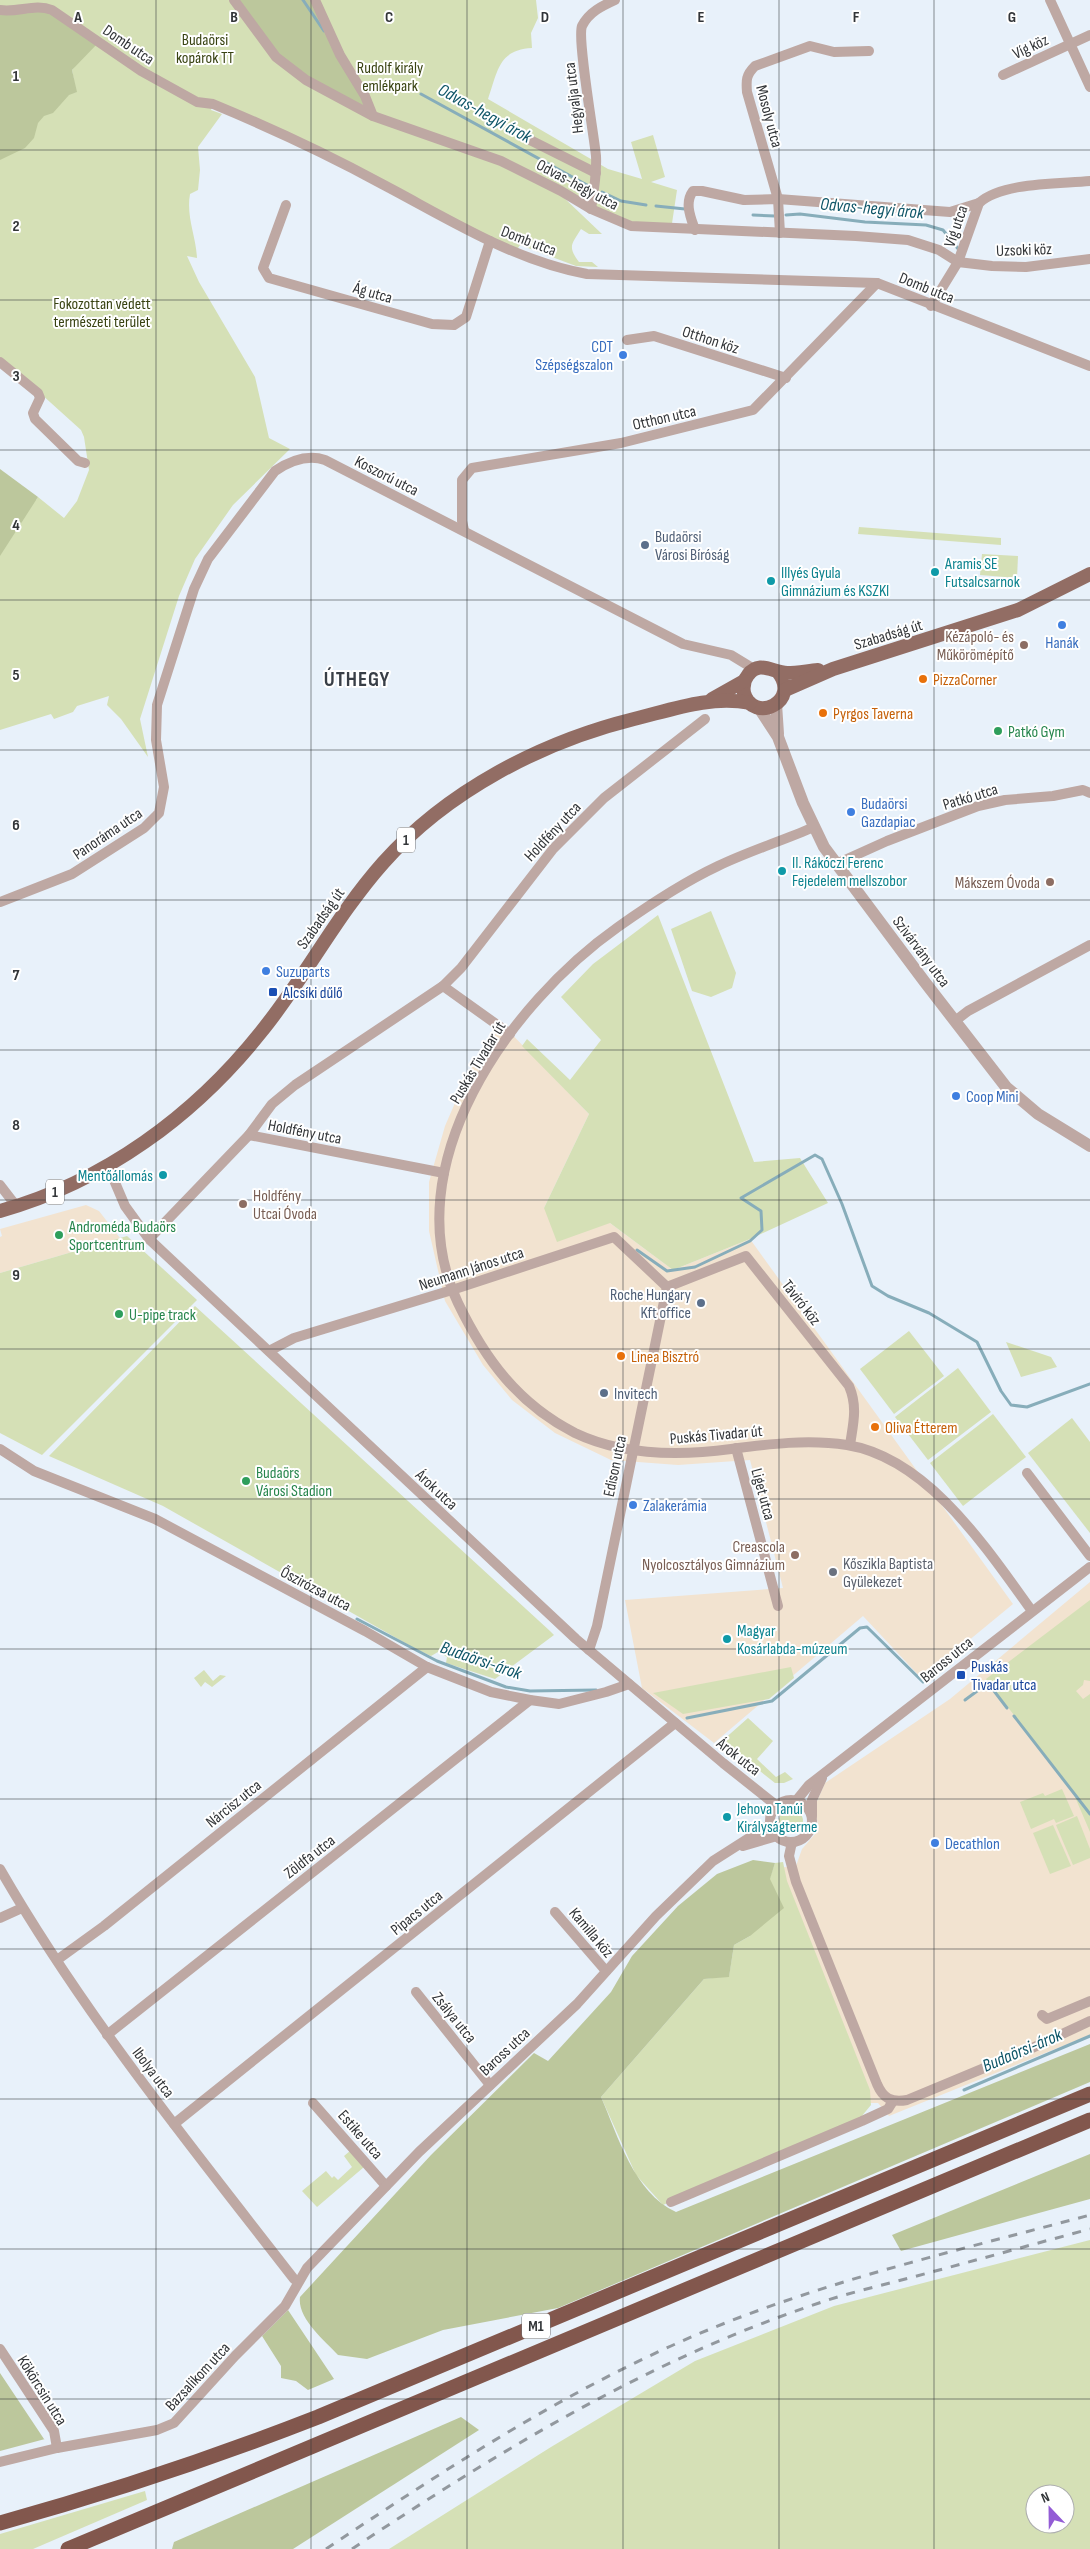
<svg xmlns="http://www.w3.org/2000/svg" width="1090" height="2549" viewBox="0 0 1090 2549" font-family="'Sofia Sans Condensed',sans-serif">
<rect width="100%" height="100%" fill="#e8f1fa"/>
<g fill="#f2e3d0">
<path d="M502 1024 589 1114 544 1208 610 1223 673 1270 750 1239 1013 1604 922 1679 863 1616 714 1743 642 1688 625 1600 783 1588 750 1460 678 1465 611 1460 555 1433 512 1400 483 1365 445 1301 429 1231V1182L445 1126 468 1073Z"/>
<path d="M86 1205 99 1211 120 1238 0 1273V1237L2 1236 0 1229Z"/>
<path d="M1090 1582V2035L889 2116 878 2103H862L776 1868 796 1866 802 1849 816 1833 818 1826 815 1806 825 1783 950 1699Z"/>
</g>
<g fill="#d5e0b6" fill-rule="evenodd">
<path d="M0 0H536L538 18 531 33 532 48C498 50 498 71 488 99L608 169 642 179 631 142 653 135 665 177 651 182 677 190 671 230 649 229 560 194 602 234H589L581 229C572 244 567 246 579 262H592L598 267 576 266 520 245 516 251 213 104 211 110 222 114 198 147 200 170 198 190 190 194C186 217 196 236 197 258L187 256 199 282 255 377 269 438 290 449 233 505 195 559 179 596 140 719 148 757 121 719 107 705 109 696 77 706 73 712 54 719 51 714 0 730V471L36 500 38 497 64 518 77 501 89 470 84 437 81 430 0 357V21L47 98 76 92 72 70 79 61 0 14Z"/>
<path d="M859 527 1001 538V545L858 534Z"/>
<path d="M982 554 1018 556 1017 578 980 575Z"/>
<path d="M711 911 736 973 732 988 711 997 692 991 671 929Z"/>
<path d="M658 915 754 1162 800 1158 828 1203 750 1239 673 1270 610 1223 557 1242 544 1208 589 1114 522 1046 527 1039 570 1080 601 1040 561 997 593 964Z"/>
<path d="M127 1236 197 1300 42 1455 0 1433V1273Z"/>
<path d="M195 1306 550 1631 554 1635 495 1679 446 1663 447 1657 438 1652 431 1656 414 1648 163 1506 49 1456Z"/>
<path d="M909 1331 944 1376 894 1414 860 1369Z"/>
<path d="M1006 1342 1051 1357 1057 1367 1021 1377Z"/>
<path d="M958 1368 991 1412 928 1460 895 1417Z"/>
<path d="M993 1414 1026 1457 963 1506 930 1463Z"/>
<path d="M1072 1418 1090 1442V1533L1028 1453Z"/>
<path d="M1090 1600V1681L1084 1680 1083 1685 1076 1691 1083 1699 1090 1694V1832L1072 1790 986 1679Z"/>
<path d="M791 1667 794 1678 769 1699 683 1714 653 1693Z"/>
<path d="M204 1670 213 1681 220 1675 226 1676 212 1687 205 1682 201 1687 194 1678Z"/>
<path d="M748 1718 773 1741 757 1759 776 1777 785 1772 793 1779 784 1783H775L722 1741Z"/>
<path d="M1062 1789 1074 1816 1056 1823 1054 1819 1031 1829 1020 1802 1043 1793 1045 1796Z"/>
<circle cx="791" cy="1821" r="12"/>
<path d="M1077 1816 1090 1849V1858L1073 1865 1056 1825Z"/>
<path d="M1053 1825 1071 1866 1050 1874 1033 1833Z"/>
<path d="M783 1862 787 1881 870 2090 871 2105 861 2117 663 2205 636 2175 601 2097 704 1979 729 1976 734 1945 750 1936 775 1863Z"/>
<path d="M350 2151 364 2167 317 2207 302 2191 326 2171 332 2178 334 2176 338 2180 352 2167 344 2156Z"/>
<path d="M1090 2240V2549H389L551 2447 695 2361 834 2306ZM1035 2494H1065V2524H1035Z"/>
<path d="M145 2491 147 2500 33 2549H0V2534Z"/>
</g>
<g fill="#bcc79c">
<path d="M234 0H315L373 116 289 69Z"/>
<path d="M39 7 99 42 72 70 77 92 69 95 53 113 44 116 38 123 34 138 25 148 0 160V10Z"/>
<path d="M0 469 38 497 0 556Z"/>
<path d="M753 1860 775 1863 770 1879 784 1908 750 1936 734 1945 729 1977 704 1979 601 2097C618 2136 634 2193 676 2212L1090 2044V2082L558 2308 443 2330 367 2359 338 2355C324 2340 297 2318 300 2297L431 2155 534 2053 548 2061 611 1992 632 1956 678 1906 717 1874Z"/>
<path d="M1090 2154V2199L901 2251 892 2235Z"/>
<path d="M288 2310 334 2379 308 2390 296 2381 281 2378V2366L262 2336Z"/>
<path d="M0 2373 44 2439H45L0 2451Z"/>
<path d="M461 2417 479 2430 293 2549H172L174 2542Z"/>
</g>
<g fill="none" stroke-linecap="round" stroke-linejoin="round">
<g stroke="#87adba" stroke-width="3">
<path d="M303 0 324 31"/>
<path d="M421 94 587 185"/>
<path d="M602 192 621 201 646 205"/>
<path d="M656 206 685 209"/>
<path d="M753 215 775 216"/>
<path d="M786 215 800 214 865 222 926 225 943 230 959 250"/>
<path d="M637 1250 667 1271 695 1267 750 1241 762 1230 761 1211 741 1198 815 1155 822 1159 842 1204 872 1286 888 1296 929 1313 977 1342 1001 1391 1011 1405 1027 1407 1090 1384"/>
<path d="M357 1619 437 1661 506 1687 530 1691 596 1690"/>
<path d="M965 1700 988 1683 1007 1708"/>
<path d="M1014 1716 1090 1814"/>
<path d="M687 1718 772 1701 860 1628 867 1627 923 1682"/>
<path d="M964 2090 1090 2036"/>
</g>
<g stroke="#bea8a3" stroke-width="10">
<path d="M234 0 276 57 306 80 373 116 501 161 561 191 591 209 631 226 856 236 908 240 939 250 958 262 992 266 1026 267 1090 259"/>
<path d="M315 0 340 55 365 96 373 116"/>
<path d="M1050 0 1090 87"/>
<path d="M0 10C18 13 35 3 52 10L141 71 197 102 213 104C271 128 327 154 382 184 447 218 514 261 587 274L877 283 1090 366"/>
<path d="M1003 75 1090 35"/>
<path d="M520 135 596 173"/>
<path d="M286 205 263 268 269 278 432 324 454 325 466 317 490 241"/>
<path d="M591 209C594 191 597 174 596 156 594 135 577 38 582 26 589 12 602 6 615 0"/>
<path d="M695 230C691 218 684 203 693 191H702L744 200 778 199 950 212 979 203"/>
<path d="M780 233 778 199 747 92C746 80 746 75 755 66L810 46 834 52 869 51"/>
<path d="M931 306 958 262 979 203C1002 182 1059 184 1090 181"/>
<path d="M627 340 654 336 786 378"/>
<path d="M0 362 38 393 40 398 33 413 35 419 78 461 85 463"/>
<path d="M464 530 462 521V480L472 468 621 443 753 410 877 283"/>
<path d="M814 827C782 841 749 851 718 866 684 882 649 905 618 927 510 1003 393 1166 458 1303 485 1359 518 1404 575 1433 623 1456 679 1456 731 1449 769 1444 808 1439 847 1445 928 1458 987 1549 1032 1611"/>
<path d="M836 864 887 841 978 806 1005 800 1053 796 1083 790 1090 793"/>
<path d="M0 902 72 874 144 828 159 813 164 787 156 740 157 705 194 589 208 559 275 471C290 461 307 454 325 460L683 644 731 655 754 669"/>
<path d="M443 986 510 1034"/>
<path d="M955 1021 968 1011 1090 945"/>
<path d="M249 1135 444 1173"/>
<path d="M108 1166 125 1206 149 1239 576 1639 723 1763 777 1806"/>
<path d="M0 1185 17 1207"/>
<path d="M149 1239 249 1135 272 1104 295 1085 443 986 461 968 553 849 604 798 705 719"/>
<path d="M667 1287 746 1256 849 1386C858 1407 853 1424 850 1445"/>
<path d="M269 1351 294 1338 452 1290 614 1237 667 1287"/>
<path d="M736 1448 778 1606"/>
<path d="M0 1449 34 1471 155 1519 365 1631 427 1667 491 1692 530 1700 559 1704 606 1692 629 1684"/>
<path d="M1027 1473 1090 1556"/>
<path d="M589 1650 597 1626 667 1287"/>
<circle cx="791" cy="1821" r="21"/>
<path d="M796 1801 809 1785 1090 1567"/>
<path d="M812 1816V1800L822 1778"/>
<path d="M792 1842 789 1856 796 1882 877 2084C883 2098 891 2103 907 2100L1030 2049 1090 2021"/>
<path d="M743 1846 777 1836"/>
<path d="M0 1869C84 2015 191 2146 294 2279L298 2281"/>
<path d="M555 1912 606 1971"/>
<path d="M0 1918 22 1908"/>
<path d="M57 1960 104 1926 427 1667"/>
<path d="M416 1992 490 2085"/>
<path d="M1042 2015 1047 2019 1090 2001"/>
<path d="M107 2035 530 1700"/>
<path d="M313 2103 386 2186"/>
<path d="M174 2124 675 1723"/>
<path d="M671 2202 862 2121 888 2109 893 2101"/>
<path d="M0 2349 54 2431 57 2448"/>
<path d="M0 2462 57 2448 157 2430 174 2423 235 2356 285 2306 307 2268 419 2152 577 2004 656 1916 713 1861 771 1824"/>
</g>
<g stroke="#bea8a3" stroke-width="12">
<path d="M776 704 778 734"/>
<path d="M759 708 778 737 803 803 824 847 924 981 1006 1087 1038 1114 1090 1146"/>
</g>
<g stroke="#926d64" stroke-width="14">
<path d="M777 671C803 701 753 725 744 693 743 687 744 680 748 675 759 660 772 672 787 673 797 673 807 671 818 670"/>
<path d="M785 690 833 669 1018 610 1090 574"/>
<path d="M712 699 744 681"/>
<path d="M0 1211C104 1182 194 1116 261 1032 305 978 336 916 383 863 447 791 541 742 634 719 671 710 711 695 750 703"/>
</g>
<g stroke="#82574d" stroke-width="15">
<path d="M0 2523C108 2493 213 2458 318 2417L1090 2094"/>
<path d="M68 2549 1090 2120"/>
</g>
<g stroke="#92989e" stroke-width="3" stroke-dasharray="9 9" stroke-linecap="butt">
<path d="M326 2549C437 2475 549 2401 671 2346 805 2285 949 2253 1090 2215"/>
<path d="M352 2549C501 2450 648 2360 819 2303 848 2293 879 2286 909 2278 970 2262 1030 2245 1090 2229"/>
</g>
</g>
<path fill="none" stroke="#323538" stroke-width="1" stroke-opacity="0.55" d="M156 0V2549M311 0V2549M467 0V2549M623 0V2549M779 0V2549M934 0V2549M0 150H1090M0 300H1090M0 450H1090M0 600H1090M0 750H1090M0 900H1090M0 1050H1090M0 1200H1090M0 1349H1090M0 1499H1090M0 1649H1090M0 1799H1090M0 1949H1090M0 2099H1090M0 2249H1090M0 2399H1090"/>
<g fill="#3f7fe0" stroke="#fff" stroke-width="2">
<circle cx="623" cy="355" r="5"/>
<circle cx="1062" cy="625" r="5"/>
<circle cx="851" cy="812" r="5"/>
<circle cx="266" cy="971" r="5"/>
<circle cx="956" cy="1096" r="5"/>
<circle cx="633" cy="1505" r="5"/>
<circle cx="935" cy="1843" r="5"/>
</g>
<g fill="#5c6f8a" stroke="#fff" stroke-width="2">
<circle cx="645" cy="545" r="5"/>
<circle cx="701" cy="1303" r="5"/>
<circle cx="604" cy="1393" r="5"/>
</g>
<g fill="#0f9aa8" stroke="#fff" stroke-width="2">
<circle cx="935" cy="572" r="5"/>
<circle cx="771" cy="581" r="5"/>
<circle cx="782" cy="871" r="5"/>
<circle cx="163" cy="1175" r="5"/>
<circle cx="727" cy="1639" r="5"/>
<circle cx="727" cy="1817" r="5"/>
</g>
<g fill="#8d6e63" stroke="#fff" stroke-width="2">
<circle cx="1024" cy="645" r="5"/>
<circle cx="1050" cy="882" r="5"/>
<circle cx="243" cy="1204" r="5"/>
<circle cx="795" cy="1555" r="5"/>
</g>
<g fill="#e8710a" stroke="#fff" stroke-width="2">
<circle cx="923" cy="679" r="5"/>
<circle cx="823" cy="713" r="5"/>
<circle cx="621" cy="1356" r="5"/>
<circle cx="875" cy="1427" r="5"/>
</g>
<g fill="#2e9e5b" stroke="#fff" stroke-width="2">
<circle cx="998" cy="731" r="5"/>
<circle cx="59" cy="1235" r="5"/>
<circle cx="119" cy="1314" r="5"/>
<circle cx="246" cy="1481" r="5"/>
</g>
<g fill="#1a4fb4" stroke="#fff" stroke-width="2">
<rect x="268" y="987" width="10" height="10" rx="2.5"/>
<rect x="956" y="1670" width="10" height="10" rx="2.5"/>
</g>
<circle fill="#6b7280" stroke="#fff" stroke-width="2" cx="833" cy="1572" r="5"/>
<g text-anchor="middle" stroke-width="4" stroke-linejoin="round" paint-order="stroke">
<g fill="#fff" stroke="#707274" stroke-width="1">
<rect x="397" y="827.5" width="18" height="25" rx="4"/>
<rect x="46" y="1179.5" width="18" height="25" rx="4"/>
<rect x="522" y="2313.5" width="28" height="25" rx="4"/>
</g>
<g font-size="15" font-weight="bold" fill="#323538">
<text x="406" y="845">1</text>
<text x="55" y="1197">1</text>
<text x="536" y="2331">M1</text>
</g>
<g font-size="16" fill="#384211" stroke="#fff">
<text x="205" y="45">Budaörsi<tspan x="205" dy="18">kopárok TT</tspan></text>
<text x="390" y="73">Rudolf király<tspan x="390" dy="18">emlékpark</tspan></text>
<text x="102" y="309">Fokozottan védett<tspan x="102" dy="18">természeti terület</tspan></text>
</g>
<g font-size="16" fill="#323538" stroke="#fff">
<text transform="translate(129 44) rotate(34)" y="6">Domb utca</text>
<text transform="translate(1030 46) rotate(-25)" y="6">Víg köz</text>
<text transform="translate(573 98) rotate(-97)" y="6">Hegyalja utca</text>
<text transform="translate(770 116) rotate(75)" y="6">Mosoly utca</text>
<text transform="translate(578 184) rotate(28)" y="6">Odvas-hegy utca</text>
<text transform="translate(955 226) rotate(-71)" y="6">Víg utca</text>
<text transform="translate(529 240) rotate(21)" y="6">Domb utca</text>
<text transform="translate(1024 249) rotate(-2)" y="6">Uzsoki köz</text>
<text transform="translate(927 287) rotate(22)" y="6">Domb utca</text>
<text transform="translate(373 292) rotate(16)" y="6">Ág utca</text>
<text transform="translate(711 339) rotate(18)" y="6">Otthon köz</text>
<text transform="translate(664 417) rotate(-13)" y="6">Otthon utca</text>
<text transform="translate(387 475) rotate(27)" y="6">Koszorú utca</text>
<text transform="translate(888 634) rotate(-17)" y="6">Szabadság út</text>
<text transform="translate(970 796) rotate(-17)" y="6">Patkó utca</text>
<text transform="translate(552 831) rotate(-47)" y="6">Holdfény utca</text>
<text transform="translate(107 833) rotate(-34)" y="6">Panoráma utca</text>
<text transform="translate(320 918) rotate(-55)" y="6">Szabadság út</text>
<text transform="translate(922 951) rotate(53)" y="6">Szivárvány utca</text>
<text transform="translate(477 1062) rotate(-59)" y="6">Puskás Tivadar út</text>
<text transform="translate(305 1131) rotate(11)" y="6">Holdfény utca</text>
<text transform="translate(471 1268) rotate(-18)" y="6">Neumann János utca</text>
<text transform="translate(802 1302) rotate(52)" y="6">Távíró köz</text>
<text transform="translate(716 1434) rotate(-5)" y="6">Puskás Tivadar út</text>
<text transform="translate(614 1466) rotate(-78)" y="6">Edison utca</text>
<text transform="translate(437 1489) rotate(43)" y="6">Árok utca</text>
<text transform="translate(764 1494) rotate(75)" y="6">Liget utca</text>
<text transform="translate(316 1588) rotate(28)" y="6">Őszirózsa utca</text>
<text transform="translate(946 1659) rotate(-39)" y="6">Baross utca</text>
<text transform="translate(739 1756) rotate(38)" y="6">Árok utca</text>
<text transform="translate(233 1803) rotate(-39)" y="6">Nárcisz utca</text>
<text transform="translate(309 1856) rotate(-38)" y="6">Zöldfa utca</text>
<text transform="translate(416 1912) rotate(-39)" y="6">Pipacs utca</text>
<text transform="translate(592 1932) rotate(50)" y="6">Kamilla köz</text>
<text transform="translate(455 2017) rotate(51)" y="6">Zsálya utca</text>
<text transform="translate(504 2051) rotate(-43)" y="6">Baross utca</text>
<text transform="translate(154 2072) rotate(53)" y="6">Ibolya utca</text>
<text transform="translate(361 2134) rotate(49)" y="6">Estike utca</text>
<text transform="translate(197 2376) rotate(-47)" y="6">Bazsalikom utca</text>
<text transform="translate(43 2390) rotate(58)" y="6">Kökörcsin utca</text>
</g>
<g font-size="16" fill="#366cbe" stroke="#fff" text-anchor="start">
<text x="613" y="352" text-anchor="end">CDT<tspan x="613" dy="18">Szépségszalon</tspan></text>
<text x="1062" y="648" text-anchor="middle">Hanák</text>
<text x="861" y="809">Budaörsi<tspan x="861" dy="18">Gazdapiac</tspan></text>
<text x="276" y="977">Suzuparts</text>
<text x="966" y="1102">Coop Mini</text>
<text x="643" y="1511">Zalakerámia</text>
<text x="945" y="1849">Decathlon</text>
</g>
<g font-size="16" fill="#4e5e75" stroke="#fff" text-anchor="start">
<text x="655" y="542">Budaörsi<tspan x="655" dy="18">Városi Bíróság</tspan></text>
<text x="691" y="1300" text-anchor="end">Roche Hungary<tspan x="691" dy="18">Kft office</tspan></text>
<text x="614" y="1399">Invitech</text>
</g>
<g font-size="16" fill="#0d838f" stroke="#fff" text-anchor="start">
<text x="945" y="569">Aramis SE<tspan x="945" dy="18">Futsalcsarnok</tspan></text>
<text x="781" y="578">Illyés Gyula<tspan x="781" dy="18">Gimnázium és KSZKI</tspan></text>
<text x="792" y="868">II. Rákóczi Ferenc<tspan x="792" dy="18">Fejedelem mellszobor</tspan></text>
<text x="153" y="1181" text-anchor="end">Mentőállomás</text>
<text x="737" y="1636">Magyar<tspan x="737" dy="18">Kosárlabda-múzeum</tspan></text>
<text x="737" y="1814">Jehova Tanúi<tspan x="737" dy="18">Királyságterme</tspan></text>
</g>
<g font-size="16" fill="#785e54" stroke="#fff" text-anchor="end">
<text x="1014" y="642">Kézápoló- és<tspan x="1014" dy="18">Műkörömépítő</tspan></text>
<text x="1040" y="888">Mákszem Óvoda</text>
<text x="253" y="1201" text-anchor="start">Holdfény<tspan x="253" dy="18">Utcai Óvoda</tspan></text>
<text x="785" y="1552">Creascola<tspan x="785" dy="18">Nyolcosztályos Gimnázium</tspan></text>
</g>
<g font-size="16" fill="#c56008" stroke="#fff" text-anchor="start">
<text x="933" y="685">PizzaCorner</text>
<text x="833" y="719">Pyrgos Taverna</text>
<text x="631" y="1362">Linea Bisztró</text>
<text x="885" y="1433">Oliva Étterem</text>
</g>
<g font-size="16" fill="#27864d" stroke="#fff" text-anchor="start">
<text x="1008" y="737">Patkó Gym</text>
<text x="69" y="1232">Androméda Budaörs<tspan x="69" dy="18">Sportcentrum</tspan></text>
<text x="129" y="1320">U-pipe track</text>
<text x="256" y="1478">Budaörs<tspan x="256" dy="18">Városi Stadion</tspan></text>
</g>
<g font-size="16" fill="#164399" stroke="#fff" text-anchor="start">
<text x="283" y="998">Alcsíki dűlő</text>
<text x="971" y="1672">Puskás<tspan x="971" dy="18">Tivadar utca</tspan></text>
</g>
<g font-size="16" fill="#5b616d" stroke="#fff" text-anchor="start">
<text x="843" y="1569">Kőszikla Baptista<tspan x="843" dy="18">Gyülekezet</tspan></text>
</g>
<g font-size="18" font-style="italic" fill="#0e5567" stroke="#fff">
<text transform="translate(485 113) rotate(29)" y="6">Odvas-hegyi árok</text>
<text transform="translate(872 208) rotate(5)" y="6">Odvas-hegyi árok</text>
<text transform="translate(481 1660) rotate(19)" y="6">Budaörsi-árok</text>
<text transform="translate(1022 2050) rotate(-23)" y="6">Budaörsi-árok</text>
</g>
<g font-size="21" font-weight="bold" letter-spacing="1" fill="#393f47" stroke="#fff">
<text x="357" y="686">ÚTHEGY</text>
</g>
</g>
<g font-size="16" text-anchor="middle" font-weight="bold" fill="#323538" stroke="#fff" stroke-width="4" stroke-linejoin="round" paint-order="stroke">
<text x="78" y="22">A</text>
<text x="234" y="22">B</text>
<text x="389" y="22">C</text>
<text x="545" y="22">D</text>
<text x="701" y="22">E</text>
<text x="856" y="22">F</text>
<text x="1012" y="22">G</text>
<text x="16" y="81">1</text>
<text x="16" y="231">2</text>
<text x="16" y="381">3</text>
<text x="16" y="530">4</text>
<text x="16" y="680">5</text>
<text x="16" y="830">6</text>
<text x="16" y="980">7</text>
<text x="16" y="1130">8</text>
<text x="16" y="1280">9</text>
</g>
<g transform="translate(1050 2509) rotate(338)"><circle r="24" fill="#ffffff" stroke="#adaeaf"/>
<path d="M0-4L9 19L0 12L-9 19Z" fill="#935cd5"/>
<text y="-8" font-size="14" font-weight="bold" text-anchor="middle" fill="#323538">N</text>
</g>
</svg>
